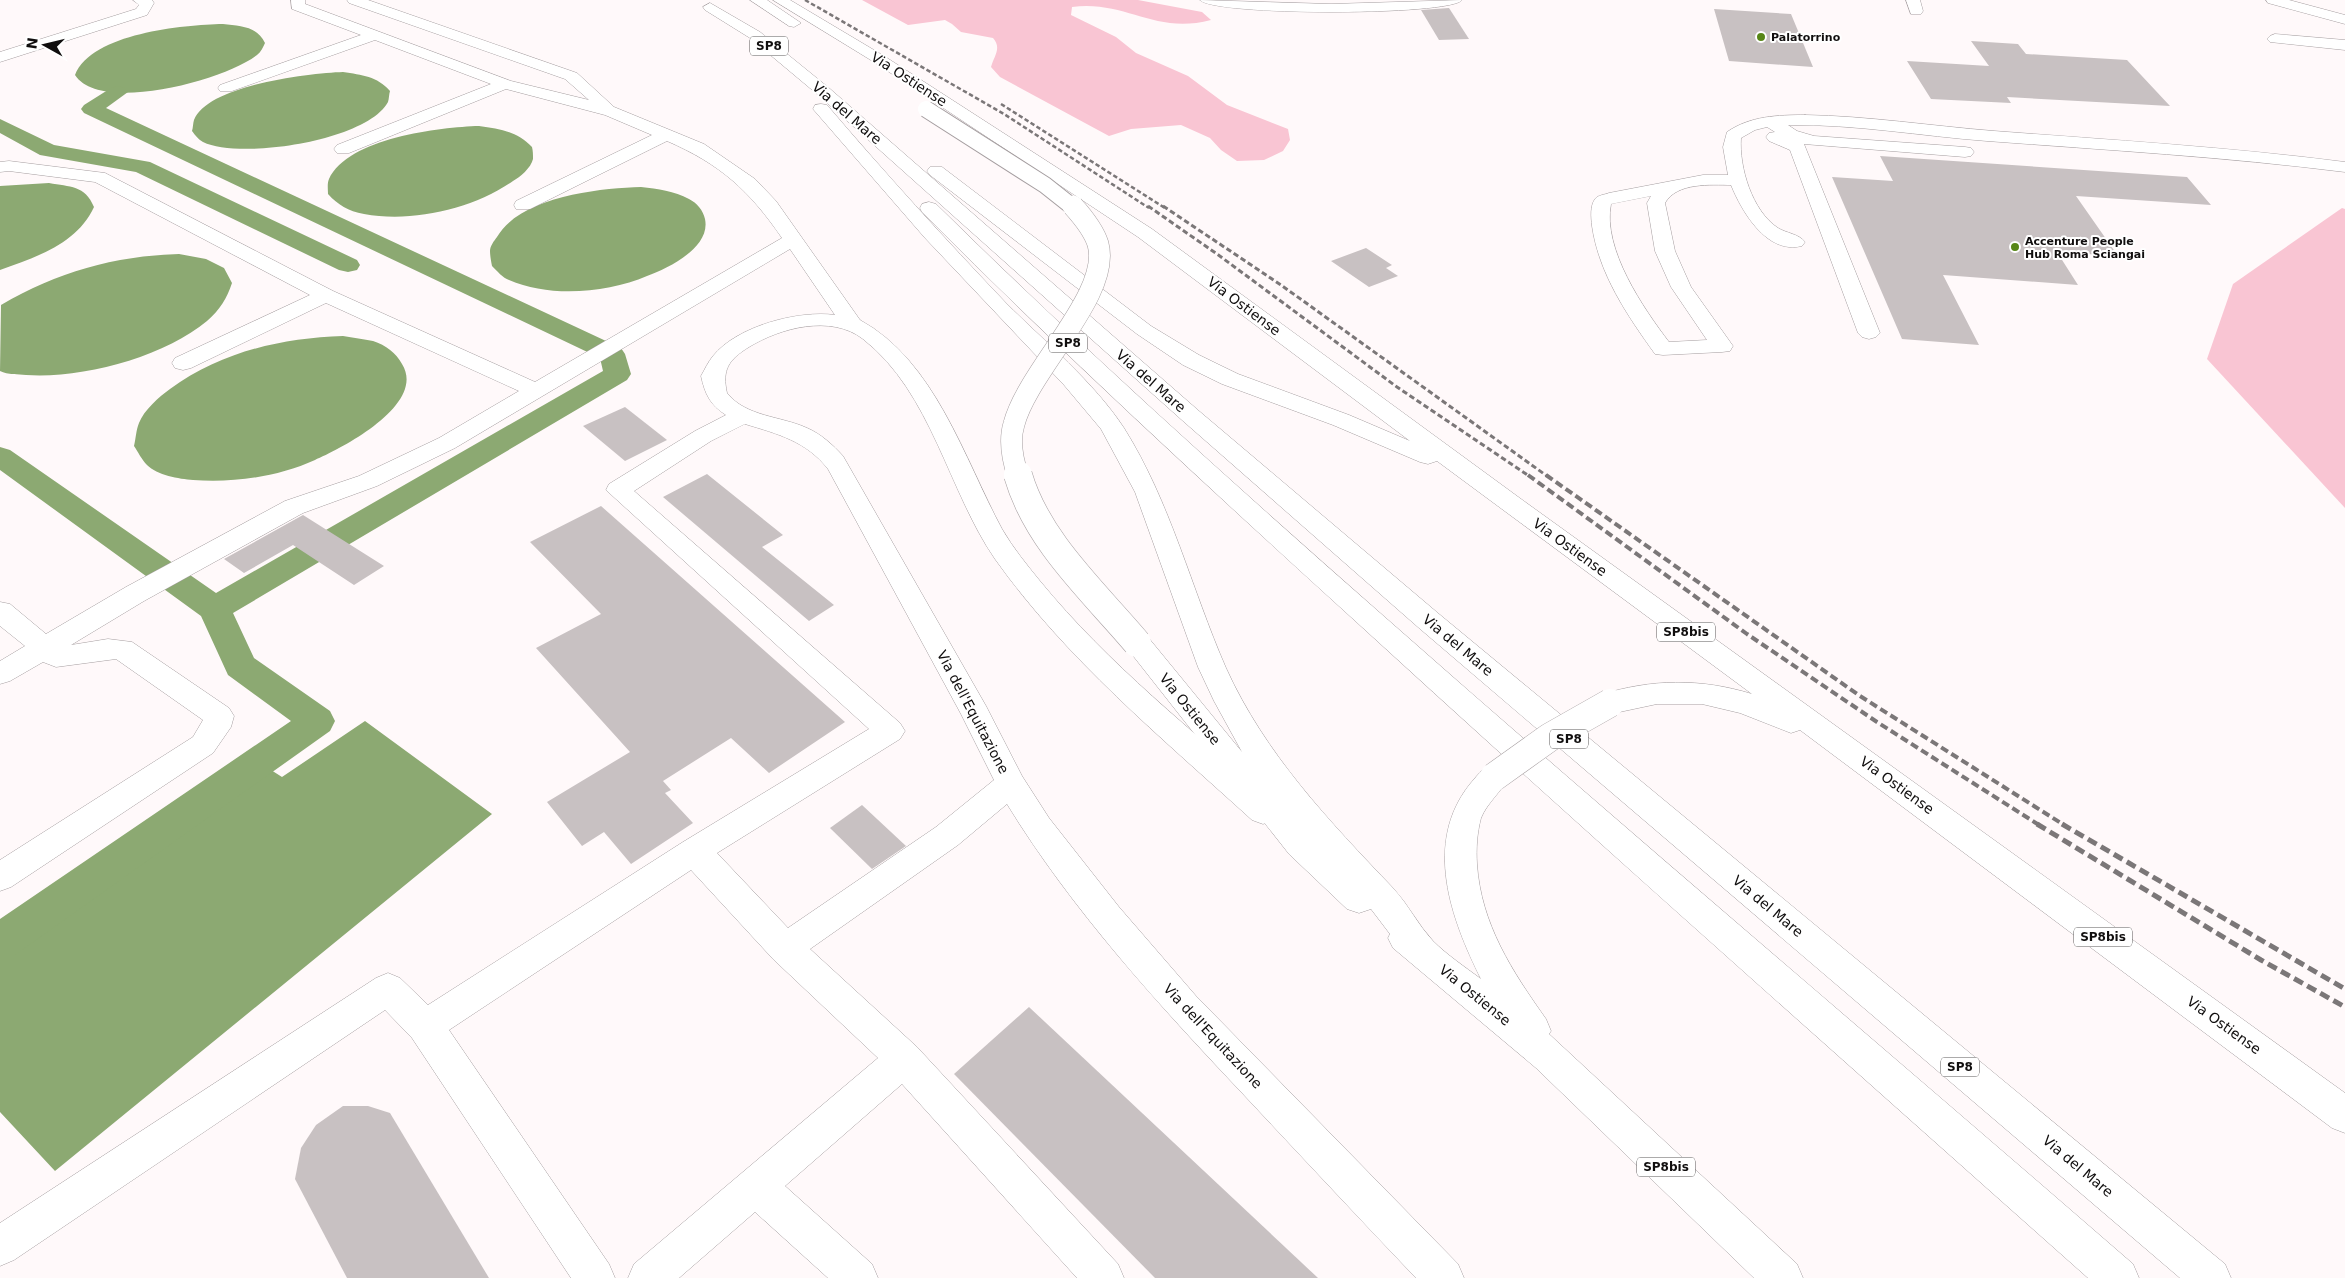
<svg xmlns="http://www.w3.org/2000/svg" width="2345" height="1278" viewBox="0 0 2345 1278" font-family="'DejaVu Sans',sans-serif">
<rect width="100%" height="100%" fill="#fff9fa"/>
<g fill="#f9c5d3">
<path d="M862 0H1138L1202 12 1211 20C1154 35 1126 0 1072 7L1071 15 1116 37 1136 53 1188 76 1227 105 1288 129 1290 140 1283 151 1264 160 1237 161 1221 150 1210 138 1181 125 1131 129 1109 136 1000 77 991 67C994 56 1002 48 993 38L961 32 952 24 945 20 908 25Z"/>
<path d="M2342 208 2345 209V508L2207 359 2233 284Z"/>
</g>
<g fill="#8ca972">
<path d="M223 24C240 26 257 26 265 43 263 47 261 52 257 55 226 80 100 114 75 75 92 33 183 25 223 24Z"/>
<path d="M343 72C362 75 377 76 390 91 389 94 389 99 388 102 367 141 240 160 203 142 199 140 195 135 192 131 193 128 193 123 194 120 208 85 310 73 343 72Z"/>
<path d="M479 126C500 129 517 131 532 147 533 151 533 155 533 159 531 168 520 177 513 181 473 209 412 223 364 214 348 211 338 205 328 194 328 190 327 183 329 179 348 138 440 127 479 126Z"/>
<path d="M49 183C70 187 85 185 94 207 77 244 36 257 0 270V186Z"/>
<path d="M641 187C658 189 674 191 689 199 697 203 703 210 705 219 711 247 669 268 647 276 607 293 550 298 509 280 503 278 497 271 492 266 491 261 490 255 490 251 490 246 494 241 497 237 520 197 599 188 641 187Z"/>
<path d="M179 254 206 259 224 268 232 283C227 298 220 310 207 321 164 357 82 379 26 375 18 374 8 375 0 371L1 305C57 272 114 256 179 254Z"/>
<path d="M343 336C353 338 364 339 373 341 386 345 396 353 402 364 427 404 343 448 315 460 278 477 233 483 193 480 179 479 157 475 147 465 142 460 138 452 134 446 136 438 136 430 139 423 144 410 159 397 170 389 221 352 281 338 343 336Z"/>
<path d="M365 721 492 814 55 1171 0 1112V953L21 927 260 763 282 777Z"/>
</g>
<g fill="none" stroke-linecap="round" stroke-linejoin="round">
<g fill="#8ca972" fill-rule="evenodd">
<path d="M118 86 125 88 128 92 106 108 621 348 625 354 631 374 627 380 233 613 254 658 330 711 335 721 330 731 15 955 0 960V919L291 721 228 675 201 616 0 470V447L10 450 216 593 603 371 600 358 84 113 81 109 84 105 111 88Z"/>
<path d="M0 119 54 145 150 162 357 260 360 265 357 270 348 272 339 270 136 172 40 155 0 133Z"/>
</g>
</g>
<g fill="#c8c1c2">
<path d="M1449 8 1469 39 1439 40 1421 10Z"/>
<path d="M1714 9 1791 14 1813 67 1729 61Z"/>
<path d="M1971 41 2018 44 2026 54 2127 60 2170 106 2007 97 2011 103 1931 99 1907 61 1989 66Z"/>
<path d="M1880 156 2187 177 2211 205 2076 196 2118 256 2057 252 2078 285 1943 275 1979 345 1902 339 1832 177 1893 181Z"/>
<path d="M1366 248 1392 265 1386 268 1398 276 1369 287 1331 261Z"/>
<path d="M625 407 667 440 625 461 583 426Z"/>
<path d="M707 474 783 535 762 547 834 605 809 621 663 497Z"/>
<path d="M601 506 845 722 769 773 731 738 663 781 671 790 665 793 693 823 631 864 604 832 582 846 547 802 630 752 536 648 601 614 530 542Z"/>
<path d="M303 515 384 566 354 585 293 545 244 573 224 559Z"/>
<path d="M862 805 906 846 872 869 830 828Z"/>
<path d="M1029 1007 1318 1278H1155L954 1074Z"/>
<path d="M343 1106H368L390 1113 489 1278H347L295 1179 301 1148 316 1125Z"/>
</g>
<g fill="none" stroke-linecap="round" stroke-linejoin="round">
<defs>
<g id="minor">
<path d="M133 0H152L154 3 147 15 0 62V52L136 9 139 5Z"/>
<path d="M291 0H305V4L511 81 589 100 565 79 349 3 347 0H368L577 73 614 107 704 144 755 179 776 201 860 320C935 361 964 458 1002 529 1013 548 1027 565 1040 581 1108 664 1194 732 1274 802L1279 811 1274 820 1263 824 1252 820C1162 738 1066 659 995 559 948 491 932 393 863 339 831 314 780 328 749 347 728 360 722 370 727 393 746 417 781 416 807 428 821 434 833 445 843 456L986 706 1022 776 1049 818 1119 907 1196 996 1458 1264 1464 1278H1416C1358 1217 1300 1155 1243 1094 1158 1004 1072 910 1007 804L958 845 810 949 917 1047 1118 1264 1124 1278H1077L902 1084 785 1186 872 1264 878 1278H828L755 1212 679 1278H628L634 1264 878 1058 773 959 691 870 449 1030 609 1264 615 1278H571L412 1038 385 1010 14 1260 0 1266V1223L376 978 388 973 400 978 428 1005 683 842 869 729 606 490 609 484 695 431 726 415C710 405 705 394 701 376 705 369 708 362 713 356 737 326 799 310 835 315L790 249 455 448 377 486 303 513 144 601 71 645 108 639 132 642 229 708 234 716 231 727 213 753 11 887 0 891V860L193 737 203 720 116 659 56 667 43 662 10 681 0 684V661L25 646 0 626V602L10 604 46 634 126 587 285 501 359 476 439 438 519 391 326 303 191 368 183 370 175 368 172 363 175 358 310 295 95 182 9 171 0 172V162L9 161 105 173 333 291 535 382 782 238C749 190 720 164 667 141L530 209H516L514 205 516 201 652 135 605 115 506 89 349 153H337L334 149 337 145 491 84 375 40 232 91H220L218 88 220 85 361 35 292 9ZM745 424C778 434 806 441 828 469L961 714 994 780 936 827 788 928 717 853 900 739 905 731 900 723 634 491 711 441Z"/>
<path d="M1200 0 1331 4 1462 0C1451 16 1211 16 1200 0Z"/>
<path d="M1906 0H1920L1923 11 1921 14H1911Z"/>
<path d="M2266 0H2289L2345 15V24L2268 3Z"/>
<path d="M2275 34 2345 40V50L2270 42 2267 39 2270 36Z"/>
<path d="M1805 115C1868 116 1931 126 1994 131 2111 140 2228 147 2345 162V172C2226 157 2107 150 1987 141 1921 136 1855 124 1788 125L1797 131 1814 136 1965 147 1971 148 1974 152 1971 156 1965 157 1804 144 1880 333 1876 337 1869 339 1862 337 1858 333 1790 150 1769 141 1766 137 1769 133 1775 132 1767 127 1755 130 1741 138C1739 167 1752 211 1778 228 1786 233 1799 234 1805 242L1802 246C1767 255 1742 212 1731 185 1711 185 1677 182 1665 203L1675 251 1691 287 1733 346 1730 351 1722 352 1663 355 1655 354C1627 315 1599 274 1592 226 1591 217 1590 206 1595 199 1598 195 1604 195 1609 193L1703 175H1728L1723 147 1727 132C1750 116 1778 115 1805 115ZM1651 196 1647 203 1655 251 1671 287 1707 340 1669 342C1644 309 1602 249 1611 204Z"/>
</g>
<g id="major">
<path d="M750 0H767L801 23 794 27 789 26Z"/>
<path d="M773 0H790L884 56 1152 229 1521 499 2345 1093V1133L2332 1128 1800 730 1791 733 1740 713 1702 704H1657L1610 714 1600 711 1596 703 1600 695C1651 679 1700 678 1752 694L1437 461 1428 464 1420 462 1333 425 1222 384 1183 365 1137 334 930 175 927 171 930 167H942L1151 326 1199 355 1238 374 1349 415 1410 441 1138 237 874 62Z"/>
<path d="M710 3 760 32 829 88 1199 411 1439 614 2225 1264 2231 1278H2180L1419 628 1183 421 817 94 750 38 705 10 703 7Z"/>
<path d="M821 104 827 105C885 173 945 239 1006 303 1046 343 1093 381 1124 428 1171 503 1191 588 1226 668 1265 754 1329 821 1393 888 1408 904 1418 925 1433 941 1447 955 1465 967 1481 979 1451 919 1423 843 1470 784 1482 770 1486 762 1505 768L1509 777C1502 791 1487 803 1481 818 1477 833 1476 849 1477 864 1481 924 1512 971 1546 1019L1551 1031 1549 1034 1797 1264 1803 1278H1754L1536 1068 1393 948 1388 938 1390 934 1371 909 1359 913 1347 909 1289 854 1123 643 1127 636 1137 633 1147 636 1242 752 1214 701 1198 667 1135 492 1101 429 1064 385 925 238 813 109 815 105Z"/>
<path d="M929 202 936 204C1079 345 1228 479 1379 612 1628 832 1882 1046 2133 1264L2139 1278H2088L2007 1206C1788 1011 1568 816 1352 618 1206 485 1061 352 922 212L920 208 922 204Z"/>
</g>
</defs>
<use href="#minor" stroke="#a59ea0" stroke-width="1"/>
<use href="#major" stroke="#a59ea0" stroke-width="1"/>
<use href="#minor" fill="#fff" fill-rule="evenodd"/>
<use href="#major" fill="#fff" fill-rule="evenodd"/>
<g stroke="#7b7778" stroke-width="2.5" stroke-dasharray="4.5 2.5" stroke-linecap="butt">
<path d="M805 0 1004 114 1149 208"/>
<path d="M1001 104 1165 208"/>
</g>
<g stroke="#7b7778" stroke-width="3" stroke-dasharray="5.5 3" stroke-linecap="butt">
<path d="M1148 206 1217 254 1397 387 1529 476"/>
<path d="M1163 206 1281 285 1547 476"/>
</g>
<g stroke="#7b7778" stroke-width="4" stroke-dasharray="8 4" stroke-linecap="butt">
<path d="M1528 475 1747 634 1877 722 2039 825"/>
<path d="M1546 475 1860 696 2064 825"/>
</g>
<g stroke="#7b7778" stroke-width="5" stroke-dasharray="10 5" stroke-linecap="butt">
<path d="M2037 824 2261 960 2345 1007"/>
<path d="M2062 824 2345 989"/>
</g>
<defs>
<path id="major-bridge-far2" d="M926 109 1045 185 1074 208"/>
<path id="major-bridge-far1" d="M1018 476C1013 461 1009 440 1014 424 1028 370 1112 294 1098 244 1094 231 1082 216 1073 206"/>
<g id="major-bridge">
<path d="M1018 475C1037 541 1094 592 1137 643"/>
<path d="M1494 777 1550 737 1610 703"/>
</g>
</defs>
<use href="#major-bridge-far2" stroke="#a59ea0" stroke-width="18" stroke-linecap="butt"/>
<use href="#major-bridge-far1" stroke="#a59ea0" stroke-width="22" stroke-linecap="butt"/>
<use href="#major-bridge" stroke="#a59ea0" stroke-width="29" stroke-linecap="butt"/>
<use href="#major-bridge-far2" stroke="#fff" stroke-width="16"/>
<use href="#major-bridge-far1" stroke="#fff" stroke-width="21"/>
<use href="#major-bridge" stroke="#fff" stroke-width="28"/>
</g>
<g fill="#578617" stroke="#fff" stroke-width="2">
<circle cx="1761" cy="37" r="5"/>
<circle cx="2015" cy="247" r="5"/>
</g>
<g text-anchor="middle" stroke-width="4" stroke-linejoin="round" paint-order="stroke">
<g font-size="11" font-weight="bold" fill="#100e0e" stroke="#fff" text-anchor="start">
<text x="1771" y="41">Palatorrino</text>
<text x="2025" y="245">Accenture People<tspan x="2025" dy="13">Hub Roma Sciangai</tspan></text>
</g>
<g fill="#fff" stroke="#585656" stroke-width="1">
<rect x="750" y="36.5" width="38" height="19" rx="4"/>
<rect x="1049" y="333.5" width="38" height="19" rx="4"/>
<rect x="1657" y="622.5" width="58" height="19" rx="4"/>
<rect x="1550" y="729.5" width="38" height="19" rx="4"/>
<rect x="2074" y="927.5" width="58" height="19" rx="4"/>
<rect x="1941" y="1057.5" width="38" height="19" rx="4"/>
<rect x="1637" y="1157.5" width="58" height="19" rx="4"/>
</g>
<g font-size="12" font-weight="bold" fill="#100e0e">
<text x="769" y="50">SP8</text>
<text x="1068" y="347">SP8</text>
<text x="1686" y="636">SP8bis</text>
<text x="1569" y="743">SP8</text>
<text x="2103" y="941">SP8bis</text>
<text x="1960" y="1071">SP8</text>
<text x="1666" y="1171">SP8bis</text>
</g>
<g font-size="14" fill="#100e0e" stroke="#fff">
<text transform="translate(909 79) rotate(33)" y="5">Via Ostiense</text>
<text transform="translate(847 113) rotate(41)" y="5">Via del Mare</text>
<text transform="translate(1244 306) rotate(37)" y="5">Via Ostiense</text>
<text transform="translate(1151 381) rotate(41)" y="5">Via del Mare</text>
<text transform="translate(1570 547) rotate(36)" y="5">Via Ostiense</text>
<text transform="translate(1458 645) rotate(40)" y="5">Via del Mare</text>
<text transform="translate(1190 709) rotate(51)" y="5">Via Ostiense</text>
<text transform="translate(973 712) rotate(62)" y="5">Via dell'Equitazione</text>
<text transform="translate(1897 785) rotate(36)" y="5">Via Ostiense</text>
<text transform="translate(1768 906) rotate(40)" y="5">Via del Mare</text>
<text transform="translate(1475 995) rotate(39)" y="5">Via Ostiense</text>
<text transform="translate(2224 1025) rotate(36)" y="5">Via Ostiense</text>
<text transform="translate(1213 1036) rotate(47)" y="5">Via dell'Equitazione</text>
<text transform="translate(2078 1166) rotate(40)" y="5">Via del Mare</text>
</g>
</g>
<g transform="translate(45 45) rotate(278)" stroke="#ffffff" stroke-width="4" paint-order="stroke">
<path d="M0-4L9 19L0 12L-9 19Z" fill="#100e0e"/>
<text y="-8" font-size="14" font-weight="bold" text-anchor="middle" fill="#100e0e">N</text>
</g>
</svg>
